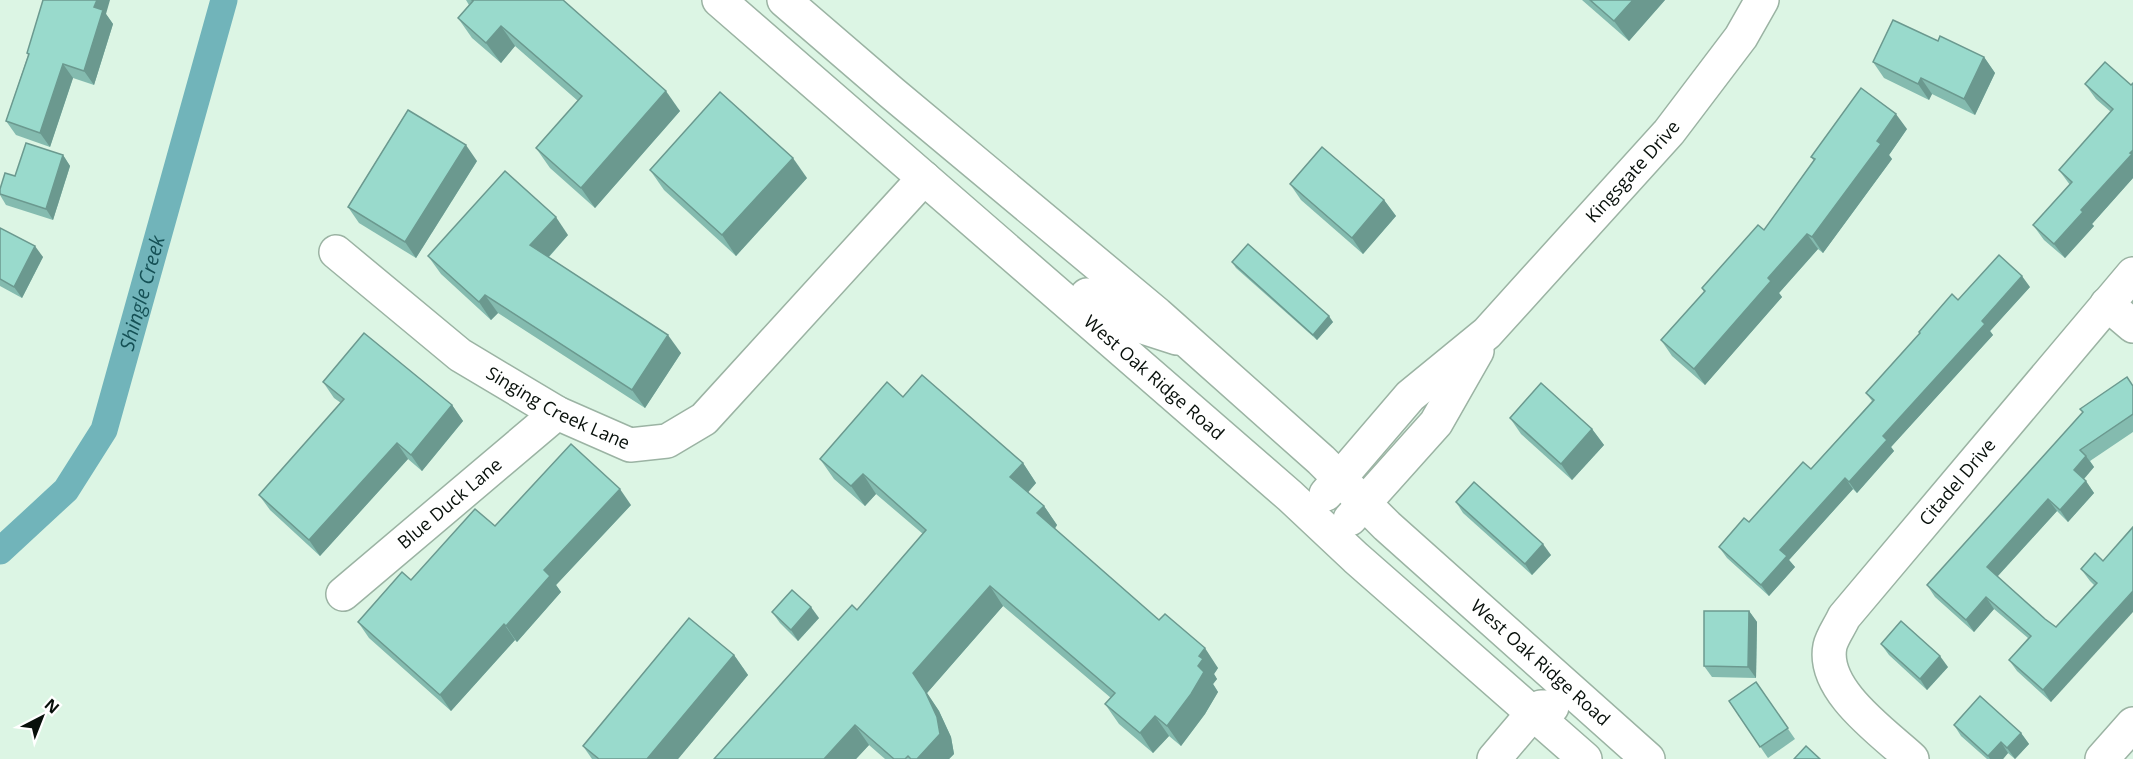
<svg xmlns="http://www.w3.org/2000/svg" width="2133" height="759" viewBox="0 0 2133 759" font-family="'Open Sans',sans-serif">
<rect width="100%" height="100%" fill="#dcf5e4"/>
<g fill="none" stroke-linecap="round" stroke-linejoin="round">
<path stroke="#71b4ba" stroke-width="27" id="s1" d="M0 551 66 490 104 430 224 0"/>
<defs>
<g id="minor">
<path id="s2" d="M719 0 1290 496 1356 558 1585 759"/>
<path id="s3" d="M784 0 892 93 1157 314 1321 460 1387 526 1648 759"/>
<path id="s4" d="M336 252 460 355 557 413 630 445 667 441 704 419 924 178"/>
<path d="M1087 295 1112 317 1177 338"/>
<path d="M2107 304 2133 326"/>
<path id="s5" d="M1326 494 1410 396 1487 333 1669 132 1741 37 1762 0"/>
<path d="M1350 519 1436 423 1477 351"/>
<path id="s6" d="M343 594 557 413"/>
<path d="M1494 759 1533 713 1541 707H1552"/>
<path id="s7" d="M1912 759C1884 733 1821 690 1830 646 1832 637 1840 626 1844 617L2133 274"/>
<path d="M2102 759 2133 724"/>
</g>
</defs>
<use href="#minor" stroke="#9bb3a3" stroke-width="36"/>
<use href="#minor" stroke="#fff" stroke-width="33"/>
</g>
<g fill="#84bbaf">
<path d="M466 0H563L680 111 595 208 550 168 536 148 578 101 515 46 501 63 472 38 458 18 469 5Z"/>
<path d="M1582 0H1665L1629 41Z"/>
<path d="M106 14 113 24 94 85 73 78 50 147 16 135 6 121 28 55 27 53Z"/>
<path d="M1984 57 1995 73 1975 115 1932 94 1929 100 1884 78 1873 62Z"/>
<path d="M2133 83V178L2092 224 2094 226 2065 258 2044 240 2033 225 2070 185 2059 170 2111 112 2096 99 2085 84 2131 85Z"/>
<path d="M1907 129 1889 155 1892 159 1823 253 1818 249 1779 293 1782 297 1705 385 1672 356 1661 340 1704 292 1702 288 1764 230 1814 161 1811 157Z"/>
<path d="M63 155 70 166 53 220 6 205 0 195V189L15 176Z"/>
<path d="M477 161 416 258 359 223 348 207Z"/>
<path d="M650 170 807 178 736 256 664 190Z"/>
<path d="M1290 184 1384 200 1396 216 1363 254 1301 200Z"/>
<path d="M0 228 43 257 22 298 0 286Z"/>
<path d="M568 235 549 257 681 353 645 408 498 313 491 320 441 274 428 256Z"/>
<path d="M1232 262 1333 322 1317 340 1236 268Z"/>
<path d="M2030 287 1990 331 1993 335 1891 447 1894 451 1857 493 1853 489 1789 560 1795 567 1769 596 1727 558 1719 547 1811 469 1872 401 1866 393 1958 300Z"/>
<path d="M323 382 452 405 463 421 422 471 408 459 320 556 270 510 259 495 341 403 334 398Z"/>
<path d="M2133 386V432L2090 461 2094 467 2084 479 2094 493 2068 522 2057 511 1997 577 2045 619 2056 627 2094 585 2090 581 2081 569 2103 561 2133 527 2051 702 2017 671 2009 660 2028 638 1994 609 1974 632 1935 597 1927 585Z"/>
<path d="M903 397 1023 463 1036 483 1028 492 1044 506 1057 525 1055 529 1159 620 1218 668 1214 674 1217 679 1213 684 1218 692 1205 714 1181 746 1169 736 1153 753 1119 724 1105 704 1111 698 1003 606 927 693 939 711 951 737 954 754 949 759H885L869 745 856 759 857 610 923 534 876 494 865 506 834 479 820 459Z"/>
<path d="M1510 418 1592 429 1604 445 1572 480 1521 434Z"/>
<path d="M1456 502 1551 555 1532 575 1463 513Z"/>
<path d="M631 505 556 585 561 592 517 642 515 640 451 711 369 638 358 622 411 580 495 526Z"/>
<path d="M1749 611 1757 622 1756 678 1712 677 1704 666Z"/>
<path d="M772 612 819 618 798 641 780 623Z"/>
<path d="M1881 644 1948 667 1927 690 1889 655Z"/>
<path d="M734 655 748 675 678 759H592L583 746Z"/>
<path d="M1756 682 1795 739 1768 758 1729 701Z"/>
<path d="M1954 725 2021 733 2029 744 2015 759 2008 753 2003 759H1987L1961 736Z"/>
</g>
<g fill="#6b998f">
<path d="M97 0H110L106 14 113 24 94 85 84 71 94 7Z"/>
<path d="M1633 0H1665L1629 41 1614 21Z"/>
<path d="M501 26 515 46 501 63 486 43Z"/>
<path d="M1984 57 1995 73 1975 115 1964 99Z"/>
<path d="M63 64 73 78 50 147 40 133Z"/>
<path d="M1921 78 1932 94 1929 100 1918 84Z"/>
<path d="M666 91 680 111 595 208 581 188Z"/>
<path d="M1896 114 1907 129 1889 155 1892 159 1823 253 1812 237 1877 141Z"/>
<path d="M466 145 477 161 416 258 405 242Z"/>
<path d="M2133 150V178L2092 224 2094 226 2065 258 2054 244 2081 210Z"/>
<path d="M63 155 70 166 53 220 46 209Z"/>
<path d="M793 158 807 178 736 256 722 235Z"/>
<path d="M1384 200 1396 216 1363 254 1352 238Z"/>
<path d="M556 217 568 235 543 263 530 245Z"/>
<path d="M1807 234 1818 249 1779 293 1782 297 1705 385 1694 369 1768 278Z"/>
<path d="M35 246 43 257 22 298 14 287Z"/>
<path d="M2022 276 2030 287 1990 331 1993 335 1891 447 1894 451 1857 493 1849 482 1883 436 1982 321Z"/>
<path d="M485 295 498 313 491 320 479 302Z"/>
<path d="M1329 316 1333 322 1317 340 1313 335Z"/>
<path d="M668 335 681 353 645 408 632 390Z"/>
<path d="M452 405 463 421 422 471 411 455Z"/>
<path d="M1592 429 1604 445 1572 480 1561 464Z"/>
<path d="M397 443 408 459 320 556 309 540Z"/>
<path d="M2086 456 2094 467 2082 481 2074 470Z"/>
<path d="M1023 463 1036 483 1024 497 1010 477Z"/>
<path d="M863 474 876 494 865 506 851 486Z"/>
<path d="M1845 478 1853 489 1789 560 1795 567 1769 596 1761 585 1780 550Z"/>
<path d="M2086 481 2094 493 2068 522 2060 510Z"/>
<path d="M620 489 631 505 556 585 561 592 517 642 506 626 544 570Z"/>
<path d="M2048 499 2057 511 1995 579 1987 567Z"/>
<path d="M1044 506 1057 525 1051 533 1037 513Z"/>
<path d="M1543 544 1551 555 1532 575 1525 564Z"/>
<path d="M990 586 1003 606 927 693 939 711 951 737 954 754 949 759H917L913 673Z"/>
<path d="M2133 591V612L2051 702 2043 690Z"/>
<path d="M1986 597 1994 609 1974 632 1966 620Z"/>
<path d="M811 607 819 618 798 641 791 630Z"/>
<path d="M1749 611 1757 622 1756 678 1748 667Z"/>
<path d="M504 624 515 640 451 711 440 695Z"/>
<path d="M1205 648 1218 668 1214 674 1217 679 1213 684 1218 692 1205 714 1181 746 1167 726 1198 666 1199 656Z"/>
<path d="M734 655 748 675 678 759H647Z"/>
<path d="M1940 656 1948 667 1927 690 1920 679Z"/>
<path d="M1155 716 1169 736 1153 753 1140 733Z"/>
<path d="M855 725 869 745 856 759H824Z"/>
<path d="M2021 733 2029 744 2015 759 2007 748Z"/>
<path d="M2001 742 2008 753 2003 759H1990L1988 756Z"/>
</g>
<g fill="#99dacc" stroke="#6b998f" stroke-width="1.5">
<path d="M43 0H97L94 7 103 10 84 71 63 64 40 133 6 121 29 54 27 53Z"/>
<path d="M472 0H563L666 91 581 188 536 148 582 96 501 26 486 43 458 18 473 1Z"/>
<path d="M1590 0H1633L1614 21Z"/>
<path d="M1893 20 1938 41 1940 36 1984 57 1964 99 1921 78 1918 84 1873 62Z"/>
<path d="M2105 62 2131 85 2133 83V150L2130 153 2132 154 2081 210 2083 212 2054 244 2033 225 2072 182 2059 170 2113 109 2085 84Z"/>
<path d="M1861 88 1896 114 1877 141 1881 144 1812 237 1807 234 1768 278 1771 281 1694 369 1661 340 1705 291 1702 288 1758 225 1764 230 1815 159 1811 157Z"/>
<path d="M720 92 793 158 722 235 650 170Z"/>
<path d="M408 110 466 145 405 242 348 207Z"/>
<path d="M26 143 63 155 46 209 0 194V189L5 173 15 176Z"/>
<path d="M1322 147 1384 200 1352 238 1290 184Z"/>
<path d="M505 171 556 217 530 245 668 335 632 390 485 295 479 302 428 256Z"/>
<path d="M0 228 35 246 14 287 0 279Z"/>
<path d="M1248 244 1329 316 1313 335 1232 262Z"/>
<path d="M1999 255 2022 276 1982 321 1985 324 1883 436 1887 440 1849 482 1845 478 1780 550 1787 556 1761 585 1719 547 1744 518 1749 522 1803 462 1811 469 1874 400 1866 393 1920 333 1919 332 1952 294 1958 300Z"/>
<path d="M364 333 452 405 411 455 397 443 309 540 259 495 344 399 323 382Z"/>
<path d="M922 375 1023 463 1010 477 1044 506 1037 513 1159 620 1165 614 1205 648 1199 656 1203 659 1198 666 1204 672 1191 694 1167 726 1155 716 1140 733 1105 704 1115 693 990 586 913 673 925 691 937 717 940 734 917 759H911L908 756 905 759H894L855 725 824 759H714L852 605 857 610 926 530 863 474 851 486 820 459 887 382 903 397Z"/>
<path d="M2127 377 2133 386V414L2080 450 2086 456 2074 470 2086 481 2060 510 2048 499 1987 567 2045 619 2056 627 2097 583 2081 569 2095 553 2103 561 2133 527V591L2043 690 2009 660 2031 636 1986 597 1966 620 1927 585 2083 412 2080 409Z"/>
<path d="M1541 383 1592 429 1561 464 1510 418Z"/>
<path d="M571 444 620 489 544 570 550 576 506 626 504 624 440 695 358 622 402 572 411 580 475 509 495 526Z"/>
<path d="M1474 482 1543 544 1525 564 1456 502Z"/>
<path d="M792 590 811 607 791 630 772 612Z"/>
<path d="M1704 611H1749L1748 667 1704 666Z"/>
<path d="M689 618 734 655 647 759H599L583 746Z"/>
<path d="M1901 621 1940 656 1920 679 1881 644Z"/>
<path d="M1756 682 1788 728 1760 747 1729 701Z"/>
<path d="M1980 696 2021 733 2007 748 2001 742 1988 756 1954 725Z"/>
<path d="M1806 746 1820 759H1794Z"/>
</g>
<g text-anchor="middle" stroke-width="4.5" stroke-linejoin="round" paint-order="stroke">
<g font-size="18" fill="#08100b" stroke="#fff">
<text dy="6" stroke="none"><textPath href="#s5" startOffset="446">Kingsgate Drive</textPath></text>
<text dy="6" stroke="none"><textPath href="#s2" startOffset="576">West Oak Ridge Road</textPath></text>
<text dy="6" stroke="none"><textPath href="#s4" startOffset="273">Singing Creek Lane</textPath></text>
<text dy="6" stroke="none"><textPath href="#s7" startOffset="354">Citadel Drive</textPath></text>
<text dy="6" stroke="none"><textPath href="#s6" startOffset="140">Blue Duck Lane</textPath></text>
<text dy="6" stroke="none"><textPath href="#s3" startOffset="1006">West Oak Ridge Road</textPath></text>
</g>
<g font-size="20" font-style="italic" fill="#155055" stroke="#fff">
<text dy="7" stroke="none"><textPath href="#s1" startOffset="303">Shingle Creek</textPath></text>
</g>
</g>
<g transform="translate(42 717) rotate(42)" stroke="#ffffff" stroke-width="4.5" paint-order="stroke">
<path d="M0-4.5L10 22L0 15L-10 22Z" fill="#08100b"/>
<text y="-9" font-size="16" font-weight="bold" text-anchor="middle" fill="#08100b">N</text>
</g>
</svg>
